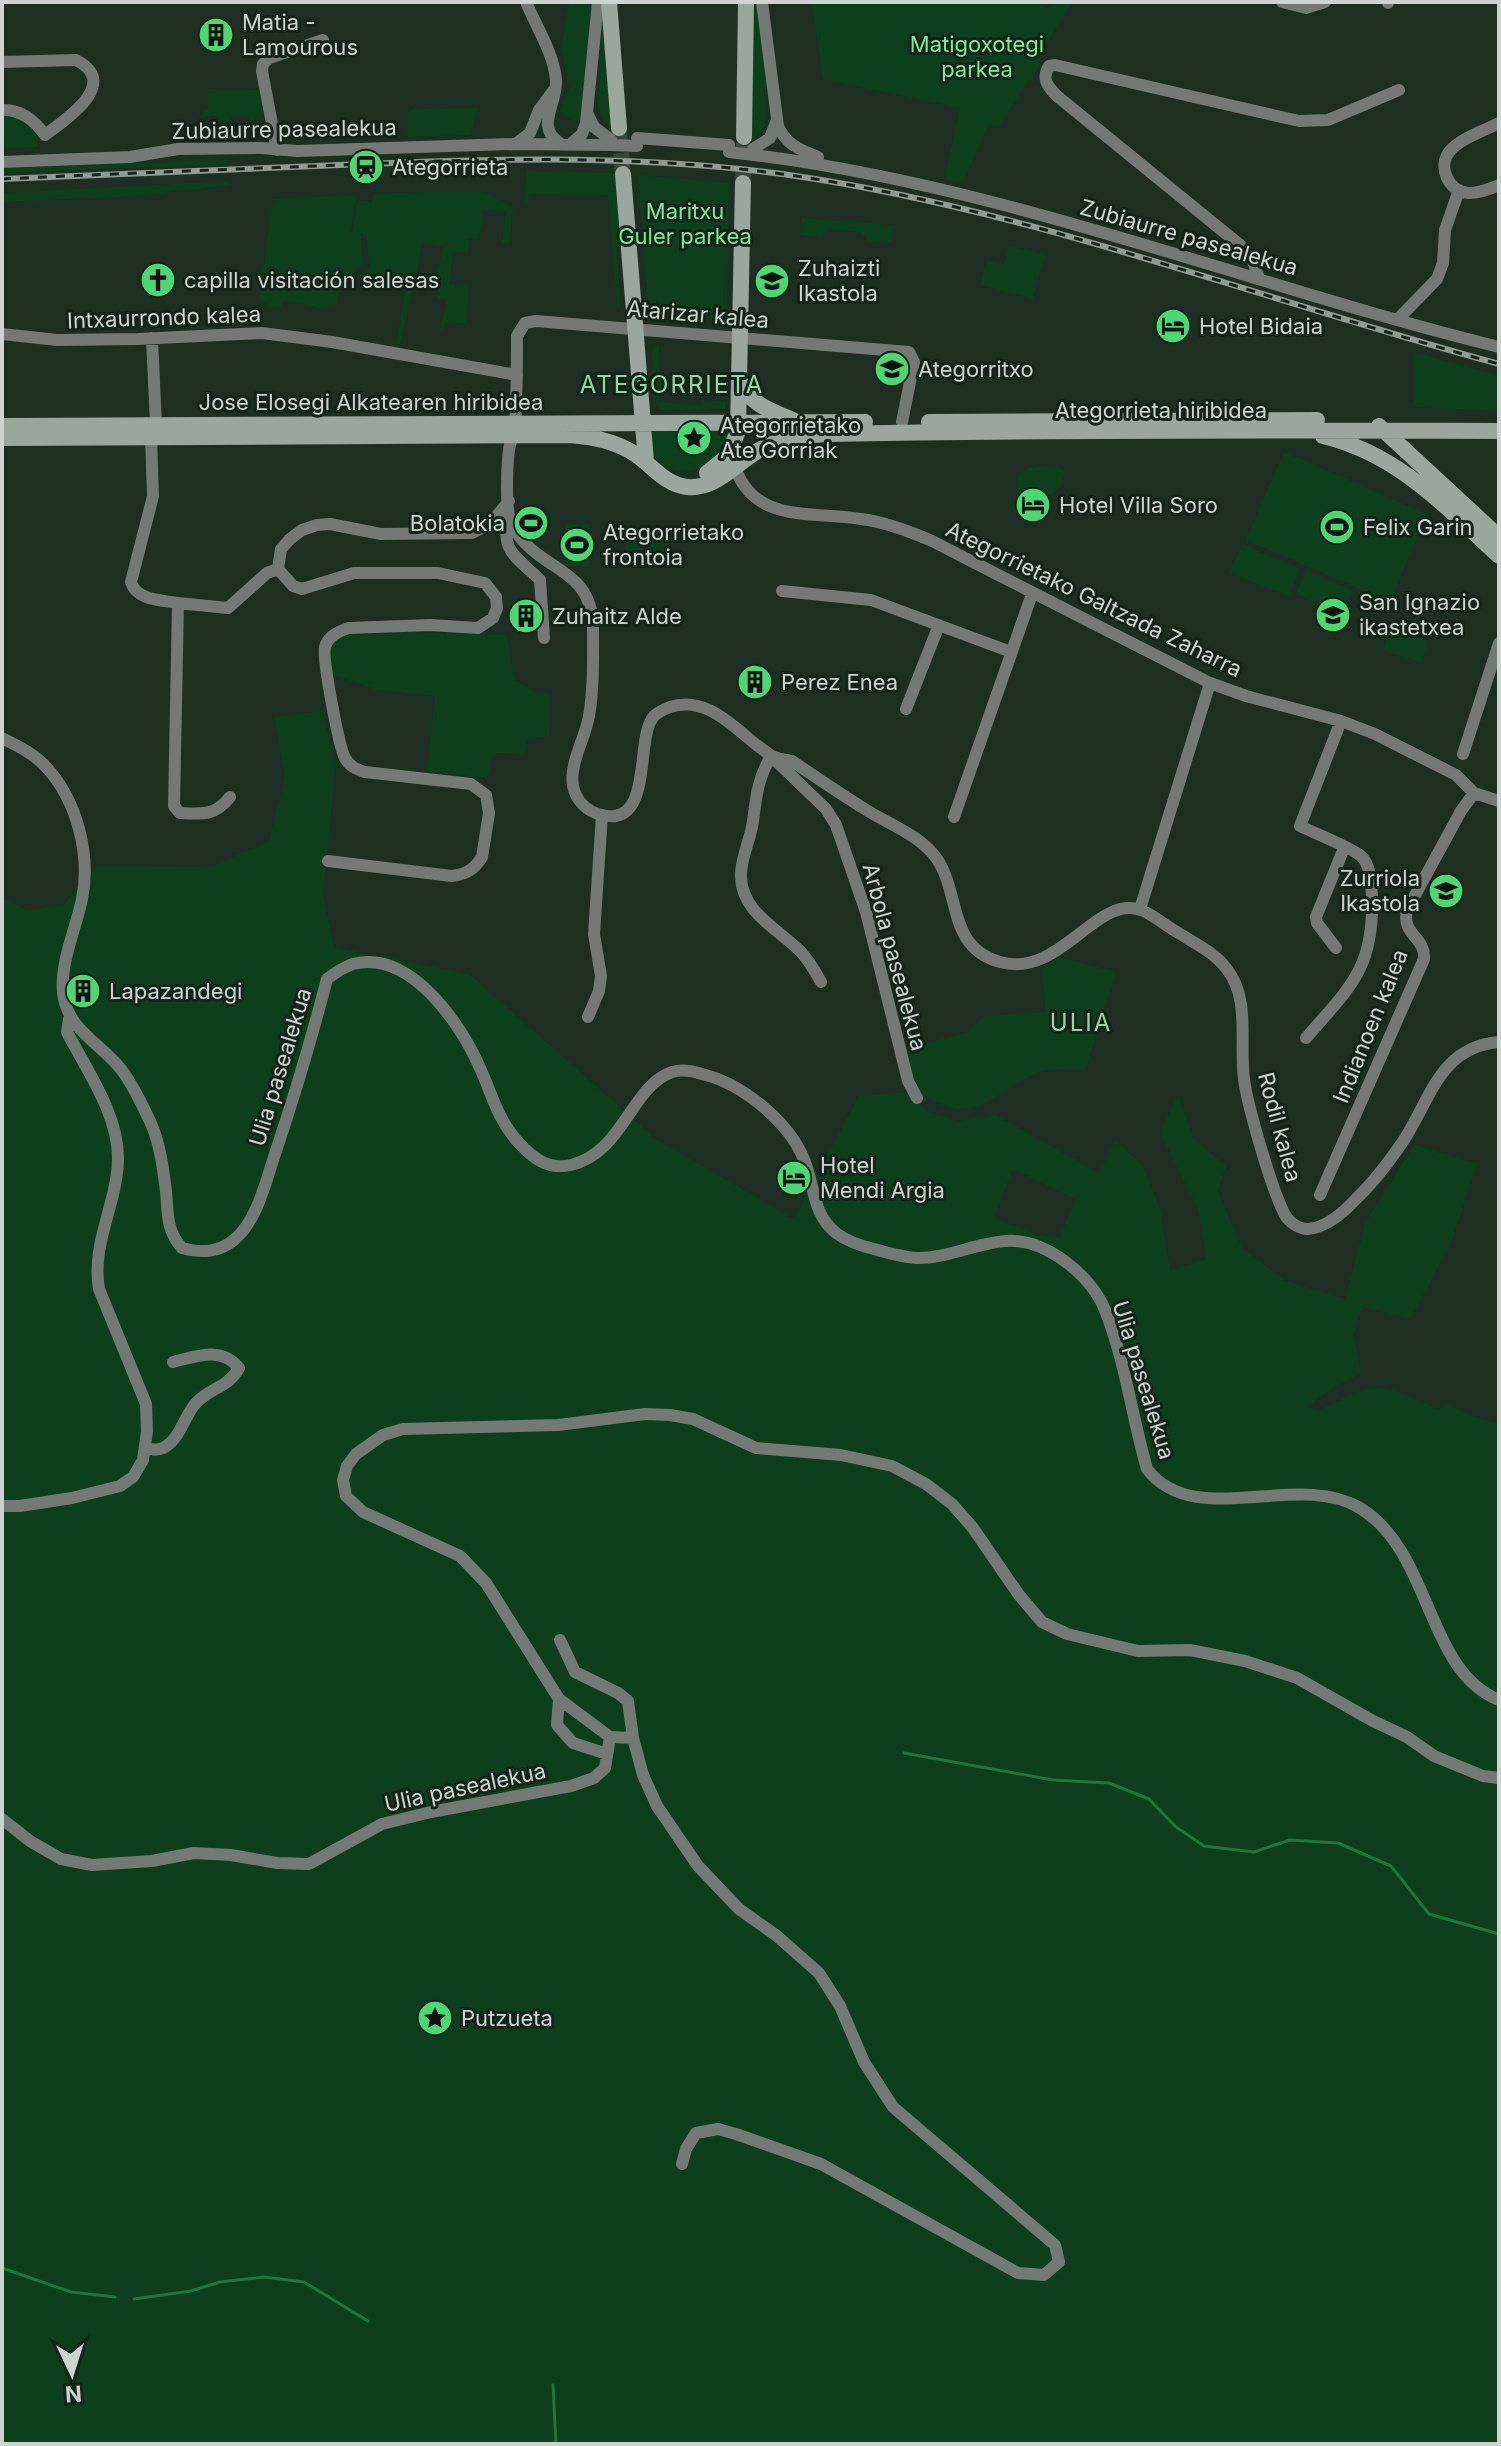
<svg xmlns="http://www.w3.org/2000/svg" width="1501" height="2446" viewBox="0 0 1501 2446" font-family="Inter,sans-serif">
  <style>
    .green { fill: #0d3f1d; fill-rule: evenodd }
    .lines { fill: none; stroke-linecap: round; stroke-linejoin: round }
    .stream { stroke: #21743b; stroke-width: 3 }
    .secondary-tunnel { stroke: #38473b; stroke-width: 16; stroke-dasharray: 16 8; stroke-linecap: butt }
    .street { stroke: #727a73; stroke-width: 12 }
    .secondary { stroke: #9aa79c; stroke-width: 16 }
    .rail-casing { stroke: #909c93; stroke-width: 6 }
    .rail { stroke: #152418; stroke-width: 3; stroke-dasharray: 9; stroke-linecap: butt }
    .street-bridge { stroke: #727a73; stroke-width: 12 }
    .labels { text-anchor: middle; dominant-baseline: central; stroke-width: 6; stroke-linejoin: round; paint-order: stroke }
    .poi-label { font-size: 22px; fill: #cbd5cd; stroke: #152418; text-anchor: start }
    .park-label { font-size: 22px; fill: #80e998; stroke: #152418 }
    .street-label { font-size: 22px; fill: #cbd5cd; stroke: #152418 }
    .neighbourhood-label { font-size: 24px; letter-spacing: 2px; fill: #95d7a1; stroke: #152418 }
  </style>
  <rect width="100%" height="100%" fill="#1e2e21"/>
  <!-- green -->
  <path class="green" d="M569,2H592L581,120L574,121L560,111L569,89L562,45Z
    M753,2H757L769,88L764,89C766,108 771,129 752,139Z
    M812,2H1037L1048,9L1053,2H1072L1045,46L1033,81L1027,82L1001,126L989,125L962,183L944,179L960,108L823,79Z
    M603,15L613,127L605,124L597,106Z
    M208,89L260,90L264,120H249L248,116H231V122H218V116H203V111L208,110Z
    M477,108L471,135L407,137L408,113L414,109Z
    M2,116C19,117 29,123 38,137L37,147L5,148Z
    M227,160V164L2,173V168Z
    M527,171L615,173L621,244L617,246L620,306H617L608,195L529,194L528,201H525Z
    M638,175L729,183L727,320L654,313L648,304Z
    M228,181V185L137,196L2,202V193Z
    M423,192H485L513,208L510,244L502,242L506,211L484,209L479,240L469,239L468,253L453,252L449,284L469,287L465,324L446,322L444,330H440L447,300L437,299L440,275L437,274L443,247L423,242L400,345L396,344L407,285L376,275L354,279L369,267L366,235L361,233L363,267L341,277L336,305L329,304L327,310L282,300L281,308L268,306V303L259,301L273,199L357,195L350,231L352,232L358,200L372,202L374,194Z
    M801,218L893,225L892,243L868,241L861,232L829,229L821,237L800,235Z
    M1009,245L1045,255L1033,299L980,285L987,260L1004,264Z
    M659,344L660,402L701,405L702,400L725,401V409L660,410L655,400L652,349Z
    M1414,352L1499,376V411L1414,407Z
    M729,429L733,432C729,439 726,449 721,455C696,481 642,476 652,430Z
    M1284,452L1427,514L1390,602L1246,540Z
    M1047,466L1061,468L1065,472C1062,493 1044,502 1024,499L1018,493V476L1028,468Z
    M565,523L589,524V567L564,566Z
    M627,533L665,537L662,562L624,558Z
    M1242,544L1300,569L1289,597L1230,572Z
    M1306,570L1353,590L1343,614L1296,594Z
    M1389,630L1428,641L1422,662L1383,651Z
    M410,632L507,635L514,679L536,693L550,694L549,736L528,739L525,754L493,753L487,778L427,771L435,696L377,690L331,674L330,643L341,636Z
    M322,711L336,763L323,894L334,947L469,974L657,1140L794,1219L859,1096L907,1092L928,1112L958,1121L996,1115L1099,1173L1115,1140L1143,1166L1160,1209L1170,1270L1207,1259L1198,1210L1160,1132L1178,1096L1194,1139L1226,1166L1218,1192L1242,1248L1286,1281L1345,1299L1366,1221L1414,1145L1477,1164L1450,1246L1410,1319L1362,1306L1354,1335L1361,1373L1332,1388L1307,1407L1319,1411C1376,1381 1379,1381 1437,1409L1448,1406L1496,1424L1499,1417V2444H2V898L27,910L64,905L96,866L211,867L269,841L285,776L274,717ZM1013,1169L1076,1199L1059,1238L1035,1234L994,1217Z
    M1059,957L1116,972L1085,1072C1066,1068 1048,1068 1030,1076C1003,1090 979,1118 945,1106C937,1103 925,1097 918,1090C911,1081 908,1060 905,1049L968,1032L985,1016L1046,1012L1041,969Z"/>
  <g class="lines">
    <!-- stream -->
    <path class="stream" d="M904,1753L1053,1780L1109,1783L1149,1799L1176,1827L1204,1846L1254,1852L1290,1840L1338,1843L1391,1866L1429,1914L1499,1934
      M2,2268L71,2292L115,2297
      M134,2299L191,2291L220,2282L264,2277L304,2282L368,2321
      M553,2385L556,2444"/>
    <!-- secondary-tunnel -->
    <path class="secondary-tunnel" d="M619,129L623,174
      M743,183L744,137"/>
    <!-- street -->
    <path class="street" d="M526,2C536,26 554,54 556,80C558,103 534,127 560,143
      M762,2L778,126C786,145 801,150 818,157
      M1282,2L1306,8L1325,2
      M1388,2V3
      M2,62L76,60C121,83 67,119 45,135
      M2,110C21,109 35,121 45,135
      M587,113L594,127L611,140
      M1499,123C1484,131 1461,138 1450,151C1437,166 1448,192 1469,193C1479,193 1490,189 1499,185
      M637,138L729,145
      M517,143L530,133L539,110L553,91
      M572,143L582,134L586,123L598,2
      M753,149L770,138L777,120
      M277,150L262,71L263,64L269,58L323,40
      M754,155C1010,187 1250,286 1499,347
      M2,162L130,157L178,149L262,148L297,151L513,144L611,145
      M1259,278L1251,256L1240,245L1057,96C1048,87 1041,79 1049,66L1055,65L1299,121L1328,120L1399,90
      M1398,319L1437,279L1443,263L1445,230L1459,190
      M2,334L57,340L138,339L262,333L332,342L517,375
      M152,338L156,425
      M902,422L914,362L909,352L536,321L525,323L517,336C517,366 517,396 515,426C515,435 510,441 509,450C507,466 505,508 511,522C534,573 591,563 593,626C593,655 594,687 589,716C585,739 569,764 573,786C576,801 587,811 601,815C655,828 634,738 654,716C658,712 665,709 670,707C711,694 739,735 769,754C775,759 784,759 792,761C817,778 842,795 868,811C891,825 921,836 937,859C961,895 947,947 1000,962C1060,979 1096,894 1141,910C1154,915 1166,926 1177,932C1194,943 1214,952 1226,968C1251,998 1239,1043 1244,1079C1247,1104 1274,1199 1287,1218C1292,1224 1300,1229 1308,1229C1325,1228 1343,1213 1354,1201C1373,1183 1389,1162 1404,1140C1431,1098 1440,1047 1499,1042
      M151,437L153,496L131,582C137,601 161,600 178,603
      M733,461C750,524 809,511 861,519C886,522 909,531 932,541L1210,683L1246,696L1341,721L1375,734L1456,775L1474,793L1499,801
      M509,518C499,551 518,558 540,580L544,638
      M782,591L871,600L1011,652
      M906,709L939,625
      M2,738C18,746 35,754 47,768C77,801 91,855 82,899C76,929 60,962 63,993C67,1029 99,1042 120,1068C133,1084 141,1103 150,1121C160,1143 163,1168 166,1191C168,1213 166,1230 182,1248C201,1253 218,1253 234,1240C258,1220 266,1180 276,1151C295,1094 312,1037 327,979C335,973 343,967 353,964C410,949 461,1024 480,1068C492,1094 498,1121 519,1143C534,1159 548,1170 571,1165C623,1153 631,1086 672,1072C681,1069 693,1071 702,1074C744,1084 795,1126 807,1168C815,1192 814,1215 836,1233C847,1241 861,1246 874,1249C888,1253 902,1257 916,1258C947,1259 975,1243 1006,1241C1045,1238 1091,1275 1105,1310C1125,1360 1132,1417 1147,1469C1194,1531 1297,1470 1360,1508C1433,1553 1425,1670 1499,1700
      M1463,754L1499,643
      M771,756L826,809L836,825L866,912L908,1081L917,1098
      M771,756C758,778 756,797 753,821C751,839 741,856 741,875C740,911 778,929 800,951C809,960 815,971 821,982
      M230,797C215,816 203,814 180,813L174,806L178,603L228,608L267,573L278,569
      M954,817L1032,594
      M328,861L452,876C466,874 474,870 482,857L489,813L486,795L471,784L365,772C356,769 350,767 345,758C339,747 322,658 325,647C328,636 339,631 349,628L430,625L478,628L493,618L497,608L496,597L485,583L438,573H354L302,589L293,586L278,569L281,549L290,539L302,530L317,525L330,524L381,534L472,533L490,524L509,501
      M1140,909L1210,683
      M1336,948L1317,923L1316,917L1344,848
      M588,1017L599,991L601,976L594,934L602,815
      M1306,1038C1350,987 1374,969 1372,897C1371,884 1371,865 1361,856C1353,848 1312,832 1300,826L1341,721
      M1320,1195L1424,959C1426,937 1401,935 1407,910L1461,811L1474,793
      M145,1447C151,1450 156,1451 163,1448C180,1440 184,1416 196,1403C210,1388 229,1387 239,1368C221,1346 197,1356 173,1362
      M2,1506H20L72,1498L120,1486L133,1477L143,1460L147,1431L146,1404L99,1289C91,1244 117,1204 118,1160C119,1115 87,1071 67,1032L69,1019
      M560,1640L575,1672L618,1693L628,1701L633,1738L643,1775L657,1806L698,1866L739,1909L777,1936L819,1973L840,2006L864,2062L893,2107L1055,2245L1059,2262L1044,2275L1018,2273L821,2164L736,2134L718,2129L696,2133L686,2149L682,2164
      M559,1699L557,1725L573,1743L607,1754
      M633,1738L610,1737L559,1699L486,1583L460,1556L363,1512L346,1496L343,1480L347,1466L356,1454L383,1435L403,1429L558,1425L645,1414L670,1415L693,1419L756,1448L841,1455L892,1466L926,1484L952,1504L973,1528L1019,1595L1042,1622L1067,1634L1138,1651L1190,1650L1245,1661L1297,1678L1373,1721L1407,1737L1434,1756L1483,1776L1499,1778
      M2,1819L30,1841L61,1859L92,1865L152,1861L194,1853L231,1855L277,1863L309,1864L382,1824L431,1812L571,1786L594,1778L605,1768L610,1737"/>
    <!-- secondary -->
    <path class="secondary" d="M609,2L619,128
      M744,137L746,2
      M623,174L646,462
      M740,381C750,405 772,411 793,420
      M929,422L1317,420
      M2,426L865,422
      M1379,426L1499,537
      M1323,436C1398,454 1444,505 1499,556
      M2,438L570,435C593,437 615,441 635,454C652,465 665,485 687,487C718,490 738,460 763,448C782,438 803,436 824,434C1049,430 1274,430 1499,431
      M707,473L728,456L738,431L743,183"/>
    <defs>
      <path id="rail" d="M2,179C106,174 211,170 316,166C472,159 627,153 782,174C1027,208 1261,300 1499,364"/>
    </defs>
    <!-- rail casing -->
    <use href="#rail" class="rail-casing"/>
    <!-- rail -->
    <use href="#rail" class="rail"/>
    <!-- street-bridge -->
    <path class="street-bridge" d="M611,145L637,146
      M729,152L754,155"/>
  </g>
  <!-- icons -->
  <defs>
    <symbol id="building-disc" viewBox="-11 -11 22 22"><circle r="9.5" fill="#4ed675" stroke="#152418"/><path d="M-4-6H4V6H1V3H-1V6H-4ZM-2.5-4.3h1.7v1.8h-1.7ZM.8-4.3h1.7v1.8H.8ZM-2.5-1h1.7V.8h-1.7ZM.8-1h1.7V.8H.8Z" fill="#111"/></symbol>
    <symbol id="station-disc" viewBox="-11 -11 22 22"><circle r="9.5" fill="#4ed675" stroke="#152418"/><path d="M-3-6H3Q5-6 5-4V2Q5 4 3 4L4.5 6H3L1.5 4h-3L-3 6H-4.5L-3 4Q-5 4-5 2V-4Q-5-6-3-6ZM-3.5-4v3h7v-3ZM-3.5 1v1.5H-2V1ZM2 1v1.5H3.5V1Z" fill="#111"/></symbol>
    <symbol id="church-disc" viewBox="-11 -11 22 22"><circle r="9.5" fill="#4ed675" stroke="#152418"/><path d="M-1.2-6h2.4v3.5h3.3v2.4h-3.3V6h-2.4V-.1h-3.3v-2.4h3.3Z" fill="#111"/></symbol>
    <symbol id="school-disc" viewBox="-11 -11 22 22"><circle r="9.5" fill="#4ed675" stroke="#152418"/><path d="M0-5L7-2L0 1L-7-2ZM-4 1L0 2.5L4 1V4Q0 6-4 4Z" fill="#111"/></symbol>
    <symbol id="hotel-disc" viewBox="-11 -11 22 22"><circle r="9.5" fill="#4ed675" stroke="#152418"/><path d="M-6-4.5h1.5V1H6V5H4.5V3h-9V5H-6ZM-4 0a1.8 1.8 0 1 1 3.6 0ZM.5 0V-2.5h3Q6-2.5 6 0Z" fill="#111"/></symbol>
    <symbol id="sight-disc" viewBox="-11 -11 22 22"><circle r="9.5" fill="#4ed675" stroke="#152418"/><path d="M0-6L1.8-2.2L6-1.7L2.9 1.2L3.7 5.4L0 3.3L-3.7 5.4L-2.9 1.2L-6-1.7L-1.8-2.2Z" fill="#111"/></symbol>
    <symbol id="stadium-disc" viewBox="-11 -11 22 22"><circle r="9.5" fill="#4ed675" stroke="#152418"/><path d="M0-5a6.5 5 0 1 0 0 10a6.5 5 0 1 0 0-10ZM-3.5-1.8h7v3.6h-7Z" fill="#111"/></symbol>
  </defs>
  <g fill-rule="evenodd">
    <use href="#building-disc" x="196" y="15" width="40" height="40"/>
    <use href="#station-disc" x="346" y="147" width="40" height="40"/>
    <use href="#church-disc" x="138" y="260" width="40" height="40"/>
    <use href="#school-disc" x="752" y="261" width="40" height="40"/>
    <use href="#hotel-disc" x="1153" y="306" width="40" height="40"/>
    <use href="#school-disc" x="872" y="349" width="40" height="40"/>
    <use href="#sight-disc" x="674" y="418" width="40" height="40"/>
    <use href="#hotel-disc" x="1013" y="485" width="40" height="40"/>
    <use href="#stadium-disc" x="511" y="503" width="40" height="40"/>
    <use href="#stadium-disc" x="1317" y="507" width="40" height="40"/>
    <use href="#stadium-disc" x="557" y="525" width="40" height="40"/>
    <use href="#school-disc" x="1313" y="595" width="40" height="40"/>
    <use href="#building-disc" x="506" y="596" width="40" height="40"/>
    <use href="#building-disc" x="735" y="662" width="40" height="40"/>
    <use href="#school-disc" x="1426" y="871" width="40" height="40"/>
    <use href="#building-disc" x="63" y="971" width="40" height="40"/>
    <use href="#hotel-disc" x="774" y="1158" width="40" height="40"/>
    <use href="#sight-disc" x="415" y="1998" width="40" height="40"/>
  </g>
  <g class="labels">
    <!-- poi labels -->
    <g class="poi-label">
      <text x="242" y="22">Matia -<tspan x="242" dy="25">Lamourous</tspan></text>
      <text x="392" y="167">Ategorrieta</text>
      <text x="798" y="268">Zuhaizti<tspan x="798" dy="25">Ikastola</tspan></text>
      <text x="184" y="280">capilla visitación salesas</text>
      <text x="1199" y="326">Hotel Bidaia</text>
      <text x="918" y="369">Ategorritxo</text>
      <text x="720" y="425">Ategorrietako<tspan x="720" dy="25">Ate Gorriak</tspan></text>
      <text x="1059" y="505">Hotel Villa Soro</text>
      <text x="505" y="523" text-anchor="end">Bolatokia</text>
      <text x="1363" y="527">Felix Garin</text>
      <text x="603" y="532">Ategorrietako<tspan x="603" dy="25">frontoia</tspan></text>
      <text x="1359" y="602">San Ignazio<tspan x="1359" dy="25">ikastetxea</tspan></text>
      <text x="552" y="616">Zuhaitz Alde</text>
      <text x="781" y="682">Perez Enea</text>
      <text x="1420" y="878" text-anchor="end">Zurriola<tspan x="1420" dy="25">Ikastola</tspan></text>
      <text x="109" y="991">Lapazandegi</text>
      <text x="820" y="1165">Hotel<tspan x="820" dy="25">Mendi Argia</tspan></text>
      <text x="461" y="2018">Putzueta</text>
    </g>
    <!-- park labels -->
    <g class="park-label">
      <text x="977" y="44">Matigoxotegi<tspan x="977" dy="25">parkea</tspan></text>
      <text x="685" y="211">Maritxu<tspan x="685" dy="25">Guler parkea</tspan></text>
    </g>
    <!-- street labels -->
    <g class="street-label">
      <text transform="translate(284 129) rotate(-1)">Zubiaurre pasealekua</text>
      <text transform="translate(1189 237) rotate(16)">Zubiaurre pasealekua</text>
      <text transform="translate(698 314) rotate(5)">Atarizar kalea</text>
      <text transform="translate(164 317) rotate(-2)">Intxaurrondo kalea</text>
      <text x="371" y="402">Jose Elosegi Alkatearen hiribidea</text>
      <text x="1161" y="410">Ategorrieta hiribidea</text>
      <text transform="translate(1094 599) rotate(26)">Ategorrietako Galtzada Zaharra</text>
      <text transform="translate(895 957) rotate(75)">Arbola pasealekua</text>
      <text transform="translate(1370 1026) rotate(-68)">Indianoen kalea</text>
      <text transform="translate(280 1067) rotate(-73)">Ulia pasealekua</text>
      <text transform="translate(1280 1127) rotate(75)">Rodil kalea</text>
      <text transform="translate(1144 1380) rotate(73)">Ulia pasealekua</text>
      <text transform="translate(465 1787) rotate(-12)">Ulia pasealekua</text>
    </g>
    <!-- neighbourhood labels -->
    <g class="neighbourhood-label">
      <text x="672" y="384">ATEGORRIETA</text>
      <text x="1081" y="1022">ULIA</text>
    </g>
  </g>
  <!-- border -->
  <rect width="1501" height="2446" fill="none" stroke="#cbd5cd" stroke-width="8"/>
  <!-- north arrow -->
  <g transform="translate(72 2374) rotate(176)" stroke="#152418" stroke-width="6" paint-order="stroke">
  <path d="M0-6L14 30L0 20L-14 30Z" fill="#cbd5cd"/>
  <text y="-12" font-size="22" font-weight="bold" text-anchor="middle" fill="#cbd5cd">N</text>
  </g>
</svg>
